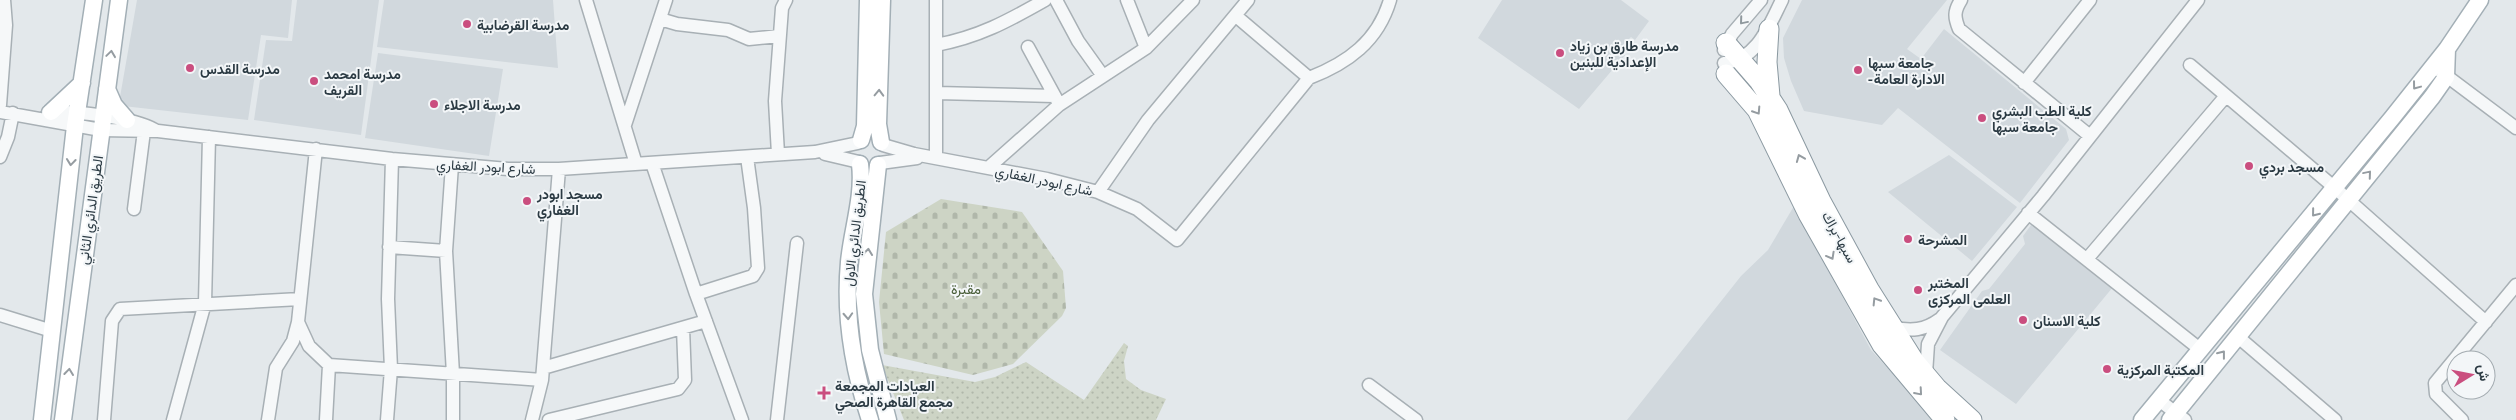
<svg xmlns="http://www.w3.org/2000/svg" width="2516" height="420" viewBox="0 0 2516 420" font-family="Barlow,Vazirmatn,sans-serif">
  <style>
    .built { fill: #d1d8dd }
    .cemetery { fill: url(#cemetery-stones) }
    .park { fill: url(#park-dots) }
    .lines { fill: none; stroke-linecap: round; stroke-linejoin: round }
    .minor-casing { stroke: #a8b0b5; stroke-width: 15 }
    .major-casing { stroke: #a3afb6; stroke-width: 19 }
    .highway-casing { stroke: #8b99a1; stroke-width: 21 }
    .minor { stroke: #f6f8f9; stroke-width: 12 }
    .major { stroke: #fff; stroke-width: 16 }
    .highway { stroke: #fff; stroke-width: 19 }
    .oneway { stroke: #90999e }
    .oneway2 { stroke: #959ca1 }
    .poi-dot { fill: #ca4e7f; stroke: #f3f6f8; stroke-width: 2 }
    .labels { text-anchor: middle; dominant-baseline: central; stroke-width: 4; stroke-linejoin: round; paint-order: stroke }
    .poi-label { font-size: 14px; font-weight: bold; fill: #2b3a43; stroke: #f3f6f8; text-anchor: start }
    .street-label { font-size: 14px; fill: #2b3a43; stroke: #f3f6f8 }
    .park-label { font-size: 14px; fill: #495e39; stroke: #f3f6f8 }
  </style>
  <defs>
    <pattern id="cemetery-stones" width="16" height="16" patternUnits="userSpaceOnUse" patternTransform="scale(1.25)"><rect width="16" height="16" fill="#cdd4c5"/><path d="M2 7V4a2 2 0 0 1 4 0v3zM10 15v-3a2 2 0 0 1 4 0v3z" fill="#b0b7aa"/></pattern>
    <pattern id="park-dots" width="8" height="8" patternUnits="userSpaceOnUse" patternTransform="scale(1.25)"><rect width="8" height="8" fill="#cdd4c5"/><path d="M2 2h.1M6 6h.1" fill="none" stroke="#b0b7aa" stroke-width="1.8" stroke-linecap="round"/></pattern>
  </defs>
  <rect width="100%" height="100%" fill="#e3e8eb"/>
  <!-- built -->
  <path class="built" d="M137,0H292L288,38L261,35L248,120L123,106L120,97Z
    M297,0H379L361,135L254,120L266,40L292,41Z
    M384,0H553L558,68L377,47Z
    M1502,0H1621L1649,21L1635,40L1631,37L1619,49L1625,55L1579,109L1478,38Z
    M1802,0H1947L1907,49L1921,59L1944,29L2066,129L2069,140L2020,203L1898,108L1882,125L1804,111L1791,81L1784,58L1783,38Z
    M378,53L503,69L489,156L365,138Z
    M1949,155L2017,207L1972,261L1888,192Z
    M1794,206L1871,350L1936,420H1627L1741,276L1768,250Z
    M2034,221L2113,287L2016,404L1940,350L1982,291L1989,289L2025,244L2023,236Z"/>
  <!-- cemetery -->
  <path class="cemetery" d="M941,199L1022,212L1063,271L1066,308L1062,316L1013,364L973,375L884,354L879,302L886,232Z"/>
  <!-- park -->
  <path class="park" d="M1124,343L1128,346L1124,361L1126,379L1141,390L1166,399L1156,420H904L882,365L975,382L995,377L1026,362L1084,400Z"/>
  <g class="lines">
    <defs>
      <path id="minor" d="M586,0L636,164
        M936,0V158
        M1056,0L1078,41L1103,76
        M1127,0L1146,48
        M1961,0C1954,11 1954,17 1959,29L2090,136
        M1236,16L1309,78C1348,63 1378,41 1390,0
        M660,19L677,24L728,30L749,39L779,36
        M936,45C979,37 1008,21 1045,0
        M1028,47L1058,102
        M1724,50L1732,34L1761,0
        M1724,63C1757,60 1769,26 1782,0
        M2190,65L2335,188L2486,322
        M2440,71L2516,128
        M2024,83L2090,0
        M937,93L1054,96
        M0,105L6,25L4,0
        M0,112L101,130L158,131L392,159L508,169H559L815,152L858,143
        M48,112C75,111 132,117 155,130
        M625,125L666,0
        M883,145L914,154L1047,179L1098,192L1137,209L1177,240L1309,78
        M778,154L775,101L782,8L786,0
        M825,154L859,162
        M0,157L8,137L13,113
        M652,163L696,294L742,420
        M880,163L917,158
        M452,165L446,251L453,374V420
        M988,168L1059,105L1146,48L1193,0
        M1098,192L1148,120L1248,0
        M134,209L144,131
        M2028,213L2201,350
        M389,247L446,251
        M2087,259L2225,97
        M696,294L753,276L758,268L754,208L747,157
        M0,315L52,331
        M298,322L309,346L329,365L326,420
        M1893,327C1911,332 1925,330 1940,319
        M2237,336L2335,420
        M329,365L542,380
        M543,368L706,321
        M1926,374L1928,344L1942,317L2043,196L2198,0
        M1369,385L1416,420
        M2159,400L2185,420
        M104,420L112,321L120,309L300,299
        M173,420L205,303L209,137
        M268,420L276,368L293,341L298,322L316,149
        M387,420L391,369L388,299L392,159
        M532,420L542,380L559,169
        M549,420L678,389L685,380L683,328
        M777,420L797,243
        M2462,420L2436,394L2435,383L2516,285"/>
      <path id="major" d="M107,89L114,105L127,120
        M51,112L82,83
        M861,140L865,126L868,0
        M881,142L878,124L882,0
        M860,164C864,196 852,230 849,262C844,316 853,369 870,420
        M878,165L864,294L870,350L888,420
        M42,420L75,126L94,0
        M63,420L119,0
        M2142,420L2392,118L2447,49L2480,0
        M2170,420L2432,97L2446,77L2447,49"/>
      <path id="highway" d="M1769,29L1767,62L1770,96
        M1726,43L1759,81L1778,110L1821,201L1869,289L1915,362L1937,388L1972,420
        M1726,74L1757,110L1808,214L1882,345L1945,420"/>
    </defs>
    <!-- minor casing -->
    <use href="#minor" class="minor-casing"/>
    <!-- major casing -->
    <use href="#major" class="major-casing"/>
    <!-- highway casing -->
    <use href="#highway" class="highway-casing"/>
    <!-- minor -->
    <use href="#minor" class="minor"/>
    <!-- major -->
    <use href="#major" class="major"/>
    <!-- highway -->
    <use href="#highway" class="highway"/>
  </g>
  <!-- one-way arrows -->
  <defs><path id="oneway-chevron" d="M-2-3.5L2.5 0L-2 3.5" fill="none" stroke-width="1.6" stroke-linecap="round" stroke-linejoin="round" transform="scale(1.25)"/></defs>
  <use class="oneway" href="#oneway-chevron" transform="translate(1743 21) rotate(130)"/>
  <g class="oneway2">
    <use href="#oneway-chevron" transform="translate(111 54) rotate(-82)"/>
    <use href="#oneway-chevron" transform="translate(2416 86) rotate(127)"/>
    <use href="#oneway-chevron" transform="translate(879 93) rotate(-88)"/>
    <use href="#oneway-chevron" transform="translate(1757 111) rotate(57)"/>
    <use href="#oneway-chevron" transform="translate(1800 158) rotate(-112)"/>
    <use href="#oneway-chevron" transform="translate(71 162) rotate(96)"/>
    <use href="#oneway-chevron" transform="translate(2368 174) rotate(-50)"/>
    <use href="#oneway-chevron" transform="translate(2315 213) rotate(129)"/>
    <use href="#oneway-chevron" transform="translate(868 252) rotate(-84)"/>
    <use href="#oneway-chevron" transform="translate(1831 256) rotate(61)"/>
    <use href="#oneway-chevron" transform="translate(1876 301) rotate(-122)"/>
    <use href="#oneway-chevron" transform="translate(848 316) rotate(87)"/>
    <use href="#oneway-chevron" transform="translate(2222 354) rotate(-52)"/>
    <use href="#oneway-chevron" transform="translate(69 372) rotate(-83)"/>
    <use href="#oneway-chevron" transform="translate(1919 392) rotate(49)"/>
  </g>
  <!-- markers -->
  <g class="poi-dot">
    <circle cx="467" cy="24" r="5"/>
    <circle cx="1560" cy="53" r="5"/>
    <circle cx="190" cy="68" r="5"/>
    <circle cx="1858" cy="70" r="5"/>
    <circle cx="314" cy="81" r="5"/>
    <circle cx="434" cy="104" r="5"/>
    <circle cx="1982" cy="118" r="5"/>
    <circle cx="2249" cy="166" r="5"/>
    <circle cx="527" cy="201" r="5"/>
    <circle cx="1908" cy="239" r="5"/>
    <circle cx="1918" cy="290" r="5"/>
    <circle cx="2023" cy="320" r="5"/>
    <circle cx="2107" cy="369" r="5"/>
    <path d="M821.5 385.5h5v5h5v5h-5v5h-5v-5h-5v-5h5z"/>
  </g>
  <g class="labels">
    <!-- poi labels -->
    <g class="poi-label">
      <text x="477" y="24">مدرسة القرضابية</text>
      <text x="1570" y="45">مدرسة طارق بن زياد<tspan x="1570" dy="16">الإعدادية للبنين</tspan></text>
      <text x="1868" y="62">جامعة سبها<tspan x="1868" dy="16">-الادارة العامة</tspan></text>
      <text x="200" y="68">مدرسة القدس</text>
      <text x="324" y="73">مدرسة امحمد<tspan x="324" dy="16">القريف</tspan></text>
      <text x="444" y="104">مدرسة الاجلاء</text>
      <text x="1992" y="110">كلية الطب البشري<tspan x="1992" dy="16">جامعة سبها</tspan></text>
      <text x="2259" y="166">مسجد بردي</text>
      <text x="537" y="193">مسجد ابودر<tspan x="537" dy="16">الغفاري</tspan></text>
      <text x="1918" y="239">المشرحة</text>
      <text x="1928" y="282">المختبر<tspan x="1928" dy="16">العلمى المركزى</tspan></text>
      <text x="2033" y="320">كلية الاسنان</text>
      <text x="2117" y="369">المكتبة المركزية</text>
      <text x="835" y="385">العيادات المجمعة<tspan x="835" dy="16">مجمع القاهرة الصحي</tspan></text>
    </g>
    <!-- street labels -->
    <g class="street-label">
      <text transform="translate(486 166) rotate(3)">شارع ابودر الغفاري</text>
      <text transform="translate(1044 180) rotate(12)">شارع ابودر الغفاري</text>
      <text transform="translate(90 210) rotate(-82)">الطريق الدائري الثاني</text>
      <text transform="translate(854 233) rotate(-83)">الطريق الدائري الاول</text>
      <text transform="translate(1840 237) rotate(61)">سبها-براك</text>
    </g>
    <!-- park labels -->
    <g class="park-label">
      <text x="966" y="288">مقبرة</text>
    </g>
  </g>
  <!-- north arrow -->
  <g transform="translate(2471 375) rotate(80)"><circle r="24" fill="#f3f6f8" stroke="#a3abb0"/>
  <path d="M0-4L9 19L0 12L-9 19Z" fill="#ca4e7f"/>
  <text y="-8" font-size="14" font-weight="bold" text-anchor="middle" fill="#2b3a43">ش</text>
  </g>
</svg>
